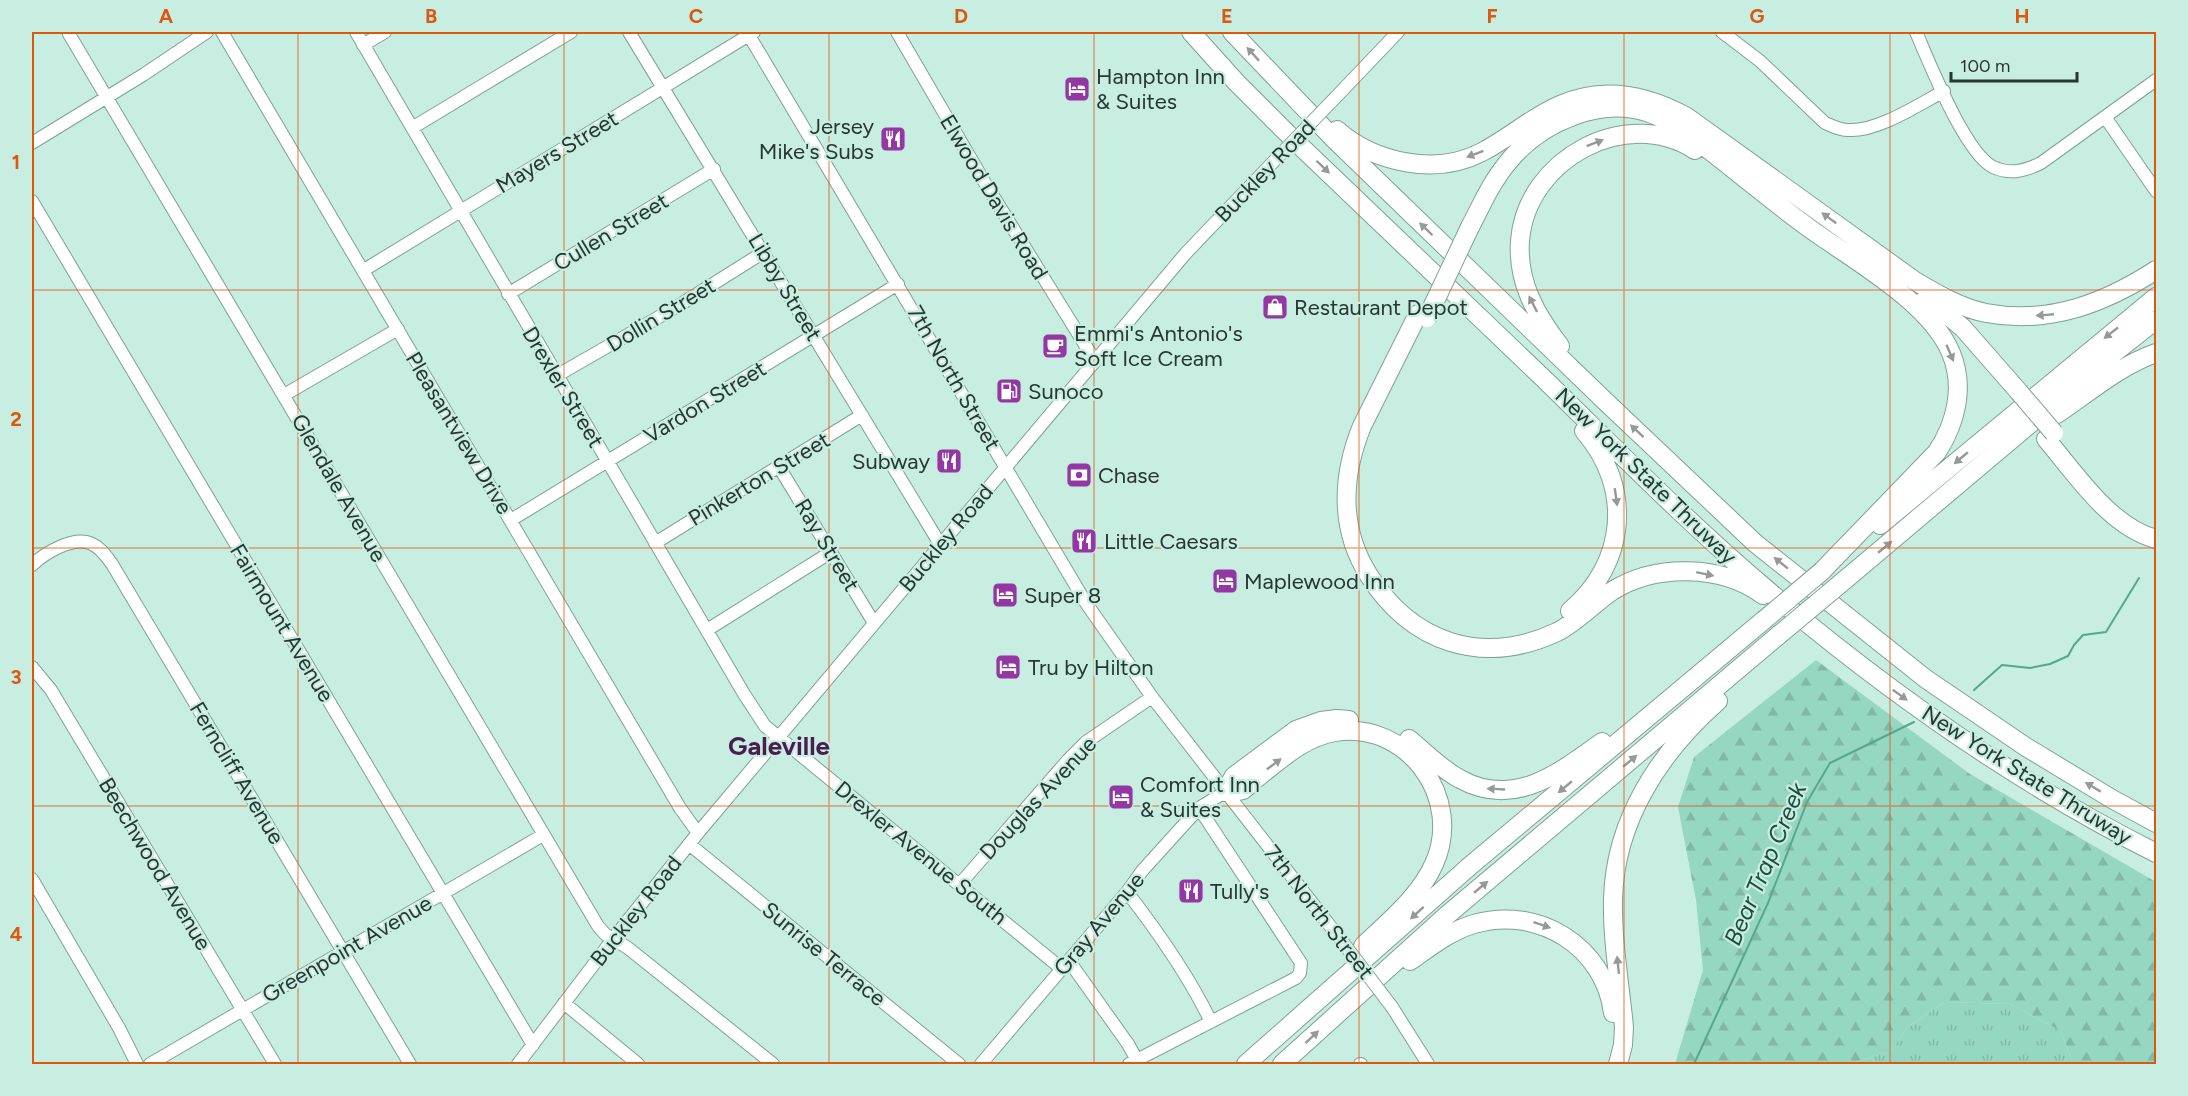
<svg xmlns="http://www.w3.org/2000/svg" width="2188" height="1096" viewBox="0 0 2188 1096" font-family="Figtree,sans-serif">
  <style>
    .grass { fill: url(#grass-tufts) }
    .forest { fill: url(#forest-firs) }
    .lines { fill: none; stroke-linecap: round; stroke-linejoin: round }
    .stream { stroke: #56a78e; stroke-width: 2 }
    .minor-casing { stroke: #7ea295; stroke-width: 14 }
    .highway-casing { stroke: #7ea295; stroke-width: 20 }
    .minor { stroke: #fff; stroke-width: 12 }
    .highway { stroke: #fff; stroke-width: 18 }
    .minor-bridge-casing { stroke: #7ea295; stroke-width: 14; stroke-linecap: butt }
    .highway-bridge-casing { stroke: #7ea295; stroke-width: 20; stroke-linecap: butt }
    .minor-bridge { stroke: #fff; stroke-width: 12 }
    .highway-bridge { stroke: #fff; stroke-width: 18 }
    .oneway { fill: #939a98 }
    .grid { fill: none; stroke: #de570e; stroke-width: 1.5; stroke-opacity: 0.55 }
    .labels { text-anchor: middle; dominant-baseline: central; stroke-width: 4.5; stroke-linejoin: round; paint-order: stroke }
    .poi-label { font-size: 22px; fill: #273630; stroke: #c7eee0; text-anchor: start }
    .street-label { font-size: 22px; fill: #273630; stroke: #c7eee0 }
    .water-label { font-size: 24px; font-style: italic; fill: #1d4c3f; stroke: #c7eee0 }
    .quarter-label { font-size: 26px; font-weight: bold; fill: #491d50; stroke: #c7eee0 }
    .neatline { fill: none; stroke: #de570e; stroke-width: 2 }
    .grid-label { font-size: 20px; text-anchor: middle; font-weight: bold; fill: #de570e }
  </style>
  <defs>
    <pattern id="grass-tufts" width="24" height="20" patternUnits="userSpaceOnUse" patternTransform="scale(1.5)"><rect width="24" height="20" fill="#96d7c1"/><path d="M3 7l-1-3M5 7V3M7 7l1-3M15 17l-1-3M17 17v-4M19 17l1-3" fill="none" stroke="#81b9a6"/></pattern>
    <pattern id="forest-firs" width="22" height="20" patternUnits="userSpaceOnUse" patternTransform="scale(1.5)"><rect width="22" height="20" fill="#96d7c1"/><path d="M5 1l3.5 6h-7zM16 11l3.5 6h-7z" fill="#81b9a6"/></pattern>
  </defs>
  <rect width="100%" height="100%" fill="#c7eee0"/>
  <!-- grass -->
  <path class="grass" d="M1944,1002L2010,1004L2061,1031L2073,1064H1848L1890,1052L1907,1028Z"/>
  <!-- forest -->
  <path class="forest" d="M1816,660L1970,774L2156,882V1064H2073L2061,1031L2010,1004L1944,1002L1907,1028L1890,1052L1848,1064H1675L1703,970L1696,900L1678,807L1694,757Z"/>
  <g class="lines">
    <!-- stream -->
    <path class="stream" d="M1974,690L2002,665L2030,668L2050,664L2068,656L2074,645L2083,635L2106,632L2139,578
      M1694,1064L1768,903L1807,802L1830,763L1914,722"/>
    <defs>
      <path id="minor" d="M222,32L680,808L698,833
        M356,32L744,694L765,726L1062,969
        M629,32L940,544
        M747,32L1086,603L1152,697L1341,940
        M897,32L985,183L1095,361
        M1722,32L1760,61L1825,123C1833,126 1839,130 1848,130C1877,132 1918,105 1944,91
        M1916,32C1929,62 1965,153 1993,167C2010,175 2025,171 2041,163L2156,80
        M69,34L598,926L605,934L628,948L773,1064
        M363,45L385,32
        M1335,98L1398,32
        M2105,117L2156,191
        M412,128L571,32
        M32,143L143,75L207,32
        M32,201L533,1045
        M364,270L754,32
        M508,294L714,169
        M556,376L678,306L764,252
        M284,395L398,329
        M779,467L874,623
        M511,520L898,284
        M655,543L862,415
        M32,565C45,553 74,535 92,544C101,548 106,556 112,564L410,1064
        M707,630L831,552
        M32,667L51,690L275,1064
        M689,844L959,1064
        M32,879L119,1028L137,1064
        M959,885L1068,760L1086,742L1152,697
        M1127,892C1158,932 1189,976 1211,1022
        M1069,961L1128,1044L1137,1060
        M564,1003L638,1064
        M1392,1007L1428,1064
        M150,1064L543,835
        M518,1064L613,939L698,833L1186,253L1277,158
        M981,1064L1127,892L1142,871L1199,808L1225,792
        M1129,1064L1296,978L1300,973L1301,963L1199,808
        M1360,1064H1361"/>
      <path id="highway" d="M1191,32L1236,82L1294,140C1377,219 1460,299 1543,378C1616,449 1687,522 1765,588C1885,690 2015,782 2156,853
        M1232,32L1334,139L1605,401L1755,543L1926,679L2026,747L2112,799L2156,823
        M1337,130C1375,163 1436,176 1482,152C1509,138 1532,117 1560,105C1603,86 1647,95 1687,117L1915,281C1937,294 1961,308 1986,313C2049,325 2105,303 2156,270
        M1470,227C1482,204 1492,181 1509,161C1541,122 1602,95 1652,114C1674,122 1693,138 1713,153C1745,178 1776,204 1809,228C1853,260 1930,302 1951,353C1965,387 1956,423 1937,452L1822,571
        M1926,297L1963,328L2019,392
        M1418,314L1362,426C1342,475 1339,527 1368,574C1411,643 1482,667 1557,632C1577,622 1593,604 1612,591C1655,564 1721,564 1763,595
        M1560,346C1536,315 1517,282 1520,241C1526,160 1625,105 1695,150
        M2057,414C2090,392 2119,366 2156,353
        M2046,439C2076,474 2110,527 2156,539
        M1880,525L2156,297
        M1840,584L2114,353L2156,320
        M1570,611C1627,563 1633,487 1584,431
        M1409,739C1426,753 1441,769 1460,779C1514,809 1559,773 1602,742
        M1225,792C1230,791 1238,792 1243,790C1248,787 1252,781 1257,778C1280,760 1304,737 1335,732C1407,720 1464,798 1434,864C1420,896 1388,922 1363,946
        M1225,792L1234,776L1296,730L1321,721L1337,719L1349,720
        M1410,961C1430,947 1450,931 1474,924C1538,905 1605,947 1613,1013
        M1246,1064L1471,865L1764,620
        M1282,1064L1446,916L1780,634
        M1618,1064L1623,1045L1624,1027C1620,985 1612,941 1613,899C1615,820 1660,752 1718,701"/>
    </defs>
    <!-- minor casing -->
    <use href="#minor" class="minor-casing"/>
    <!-- highway casing -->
    <use href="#highway" class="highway-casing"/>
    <!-- minor -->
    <use href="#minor" class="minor"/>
    <!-- highway -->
    <use href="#highway" class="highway"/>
    <defs>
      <path id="minor-bridge" d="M1277,158L1335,98
        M1341,940L1392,1007"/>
      <path id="highway-bridge" d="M1427,318L1470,227
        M2019,392L2054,433
        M1764,620L1822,571
        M1780,634L1840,584"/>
    </defs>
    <!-- minor-bridge casing -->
    <use href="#minor-bridge" class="minor-bridge-casing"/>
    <!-- highway-bridge casing -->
    <use href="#highway-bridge" class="highway-bridge-casing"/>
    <!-- minor-bridge -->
    <use href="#minor-bridge" class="minor-bridge"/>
    <!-- highway-bridge -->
    <use href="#highway-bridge" class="highway-bridge"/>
  </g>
  <!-- one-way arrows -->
  <defs><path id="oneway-solid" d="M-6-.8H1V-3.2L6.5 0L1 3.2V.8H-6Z" transform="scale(1.5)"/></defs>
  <g class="oneway">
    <use href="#oneway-solid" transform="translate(1253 54) rotate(-132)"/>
    <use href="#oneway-solid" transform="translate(1595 143) rotate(-21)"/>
    <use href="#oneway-solid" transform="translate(1475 154) rotate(159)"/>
    <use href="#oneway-solid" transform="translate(1323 167) rotate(44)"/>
    <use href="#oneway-solid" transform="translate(1829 218) rotate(-144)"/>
    <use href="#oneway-solid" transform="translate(1426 229) rotate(-136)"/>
    <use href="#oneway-solid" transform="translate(1533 304) rotate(-117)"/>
    <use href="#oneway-solid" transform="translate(2045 315) rotate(175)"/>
    <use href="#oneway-solid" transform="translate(2111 333) rotate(142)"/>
    <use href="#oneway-solid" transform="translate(1950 353) rotate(67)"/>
    <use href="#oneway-solid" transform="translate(1637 431) rotate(-137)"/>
    <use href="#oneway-solid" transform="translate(1961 458) rotate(140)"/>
    <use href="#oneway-solid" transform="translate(1616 497) rotate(82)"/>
    <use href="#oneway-solid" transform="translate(1885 547) rotate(-40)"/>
    <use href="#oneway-solid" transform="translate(1781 563) rotate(-141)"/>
    <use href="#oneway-solid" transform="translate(1705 574) rotate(12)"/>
    <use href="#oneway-solid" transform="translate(1900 695) rotate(36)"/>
    <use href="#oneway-solid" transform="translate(1630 761) rotate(-40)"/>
    <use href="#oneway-solid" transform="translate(1274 764) rotate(-37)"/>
    <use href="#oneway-solid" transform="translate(1565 787) rotate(140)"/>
    <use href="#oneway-solid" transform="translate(2093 787) rotate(-149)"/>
    <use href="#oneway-solid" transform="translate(1496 789) rotate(-177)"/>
    <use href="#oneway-solid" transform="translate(1481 887) rotate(-40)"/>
    <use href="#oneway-solid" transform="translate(1417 913) rotate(138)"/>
    <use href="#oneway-solid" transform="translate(1542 925) rotate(19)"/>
    <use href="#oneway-solid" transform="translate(1618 965) rotate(-96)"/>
    <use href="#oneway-solid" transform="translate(1312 1037) rotate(-43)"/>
  </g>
  <!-- grid -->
  <path class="grid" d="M298,32V1064M564,32V1064M829,32V1064M1094,32V1064M1359,32V1064M1624,32V1064M1890,32V1064M32,290H2156M32,548H2156M32,806H2156"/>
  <!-- icons -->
  <defs>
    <symbol id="hotel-square" viewBox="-11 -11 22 22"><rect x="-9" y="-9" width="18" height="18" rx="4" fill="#9337a2" stroke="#c7eee0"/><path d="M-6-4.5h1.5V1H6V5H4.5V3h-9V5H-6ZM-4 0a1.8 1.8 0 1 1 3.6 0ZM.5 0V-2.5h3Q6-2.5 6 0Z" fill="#fff"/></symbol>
    <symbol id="restaurant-square" viewBox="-11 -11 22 22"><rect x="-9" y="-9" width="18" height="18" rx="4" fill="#9337a2" stroke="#c7eee0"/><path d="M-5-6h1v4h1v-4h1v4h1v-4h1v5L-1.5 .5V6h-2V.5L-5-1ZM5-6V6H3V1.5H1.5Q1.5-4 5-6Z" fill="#fff"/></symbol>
    <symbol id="shop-square" viewBox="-11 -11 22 22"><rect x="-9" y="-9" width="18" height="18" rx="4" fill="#9337a2" stroke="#c7eee0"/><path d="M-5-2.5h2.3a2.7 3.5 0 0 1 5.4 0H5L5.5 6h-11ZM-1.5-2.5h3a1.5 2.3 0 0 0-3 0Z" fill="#fff"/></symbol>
    <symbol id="cafe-square" viewBox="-11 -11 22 22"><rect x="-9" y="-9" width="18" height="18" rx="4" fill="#9337a2" stroke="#c7eee0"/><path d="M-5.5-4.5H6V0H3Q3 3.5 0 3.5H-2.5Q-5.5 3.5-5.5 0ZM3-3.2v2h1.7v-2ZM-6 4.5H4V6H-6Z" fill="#fff"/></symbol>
    <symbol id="fuel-square" viewBox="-11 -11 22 22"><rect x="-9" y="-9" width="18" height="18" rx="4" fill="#9337a2" stroke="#c7eee0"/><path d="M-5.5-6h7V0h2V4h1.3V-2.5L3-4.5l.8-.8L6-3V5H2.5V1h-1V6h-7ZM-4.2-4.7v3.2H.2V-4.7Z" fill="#fff"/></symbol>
    <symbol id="bank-square" viewBox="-11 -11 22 22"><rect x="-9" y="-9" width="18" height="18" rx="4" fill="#9337a2" stroke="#c7eee0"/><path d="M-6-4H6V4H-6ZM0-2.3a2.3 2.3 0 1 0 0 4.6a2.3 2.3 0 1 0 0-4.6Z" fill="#fff"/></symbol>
  </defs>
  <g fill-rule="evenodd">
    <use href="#hotel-square" x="1062" y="74" width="30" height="30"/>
    <use href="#restaurant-square" x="878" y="124" width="30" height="30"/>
    <use href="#shop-square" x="1260" y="292" width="30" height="30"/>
    <use href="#cafe-square" x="1040" y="331" width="30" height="30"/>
    <use href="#fuel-square" x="994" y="376" width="30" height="30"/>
    <use href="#restaurant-square" x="934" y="446" width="30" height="30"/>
    <use href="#bank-square" x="1064" y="460" width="30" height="30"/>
    <use href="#restaurant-square" x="1069" y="526" width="30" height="30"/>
    <use href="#hotel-square" x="1210" y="566" width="30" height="30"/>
    <use href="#hotel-square" x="990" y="580" width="30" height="30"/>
    <use href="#hotel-square" x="993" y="652" width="30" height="30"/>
    <use href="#hotel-square" x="1106" y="782" width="30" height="30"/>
    <use href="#restaurant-square" x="1176" y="876" width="30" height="30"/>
  </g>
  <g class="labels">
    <!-- poi labels -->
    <g class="poi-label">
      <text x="1096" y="76">Hampton Inn<tspan x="1096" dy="25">&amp; Suites</tspan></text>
      <text x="874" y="126" text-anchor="end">Jersey<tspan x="874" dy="25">Mike's Subs</tspan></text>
      <text x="1294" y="307">Restaurant Depot</text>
      <text x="1074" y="333">Emmi's Antonio's<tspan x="1074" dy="25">Soft Ice Cream</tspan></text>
      <text x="1028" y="391">Sunoco</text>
      <text x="930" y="461" text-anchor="end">Subway</text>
      <text x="1098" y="475">Chase</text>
      <text x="1104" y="541">Little Caesars</text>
      <text x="1244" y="581">Maplewood Inn</text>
      <text x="1024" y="595">Super 8</text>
      <text x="1028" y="667">Tru by Hilton</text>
      <text x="1140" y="784">Comfort Inn<tspan x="1140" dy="25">&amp; Suites</tspan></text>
      <text x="1210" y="891">Tully's</text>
    </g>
    <!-- street labels -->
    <g class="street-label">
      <text transform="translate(557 152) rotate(-31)">Mayers Street</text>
      <text transform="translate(1265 171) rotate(-46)">Buckley Road</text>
      <text transform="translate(994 197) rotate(59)">Elwood Davis Road</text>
      <text transform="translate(611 232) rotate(-31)">Cullen Street</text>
      <text transform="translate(785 287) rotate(59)">Libby Street</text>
      <text transform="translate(661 315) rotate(-31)">Dollin Street</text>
      <text transform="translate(954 378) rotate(60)">7th North Street</text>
      <text transform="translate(563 387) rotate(59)">Drexler Street</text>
      <text transform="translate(705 402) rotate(-31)">Vardon Street</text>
      <text transform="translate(459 433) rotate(59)">Pleasantview Drive</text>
      <text transform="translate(1646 476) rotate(44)">New York State Thruway</text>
      <text transform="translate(759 479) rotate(-31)">Pinkerton Street</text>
      <text transform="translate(339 488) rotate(60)">Glendale Avenue</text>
      <text transform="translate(946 538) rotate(-50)">Buckley Road</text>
      <text transform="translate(827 545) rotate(59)">Ray Street</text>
      <text transform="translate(282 623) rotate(59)">Fairmount Avenue</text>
      <text transform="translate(237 773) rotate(59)">Ferncliff Avenue</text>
      <text transform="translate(2027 775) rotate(32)">New York State Thruway</text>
      <text transform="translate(1038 798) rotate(-47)">Douglas Avenue</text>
      <text transform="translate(921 853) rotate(39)">Drexler Avenue South</text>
      <text transform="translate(155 864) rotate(59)">Beechwood Avenue</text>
      <text transform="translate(636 911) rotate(-52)">Buckley Road</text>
      <text transform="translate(1319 912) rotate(52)">7th North Street</text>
      <text transform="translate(1099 924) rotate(-50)">Gray Avenue</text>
      <text transform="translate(347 949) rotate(-30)">Greenpoint Avenue</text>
      <text transform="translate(824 954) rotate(39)">Sunrise Terrace</text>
    </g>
    <!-- water labels -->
    <g class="water-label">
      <text transform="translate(1765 864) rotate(-67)">Bear Trap Creek</text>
    </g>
    <!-- quarter labels -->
    <g class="quarter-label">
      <text x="779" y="746">Galeville</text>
    </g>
  </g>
  <!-- border -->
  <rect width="2188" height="1096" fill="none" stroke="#c7eee0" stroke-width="66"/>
  <!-- scale -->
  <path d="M1951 72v9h126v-9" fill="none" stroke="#273630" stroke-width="3"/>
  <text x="1960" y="72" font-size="18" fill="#273630" stroke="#c7eee0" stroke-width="4.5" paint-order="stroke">100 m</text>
  <rect x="33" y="33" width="2122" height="1030" class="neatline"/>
  <g class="grid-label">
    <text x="166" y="23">A</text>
    <text x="431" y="23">B</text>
    <text x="696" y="23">C</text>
    <text x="961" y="23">D</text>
    <text x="1227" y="23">E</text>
    <text x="1492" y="23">F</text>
    <text x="1757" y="23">G</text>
    <text x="2022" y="23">H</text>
    <text x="16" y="169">1</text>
    <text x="16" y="426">2</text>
    <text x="16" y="684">3</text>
    <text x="16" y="941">4</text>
  </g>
</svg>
